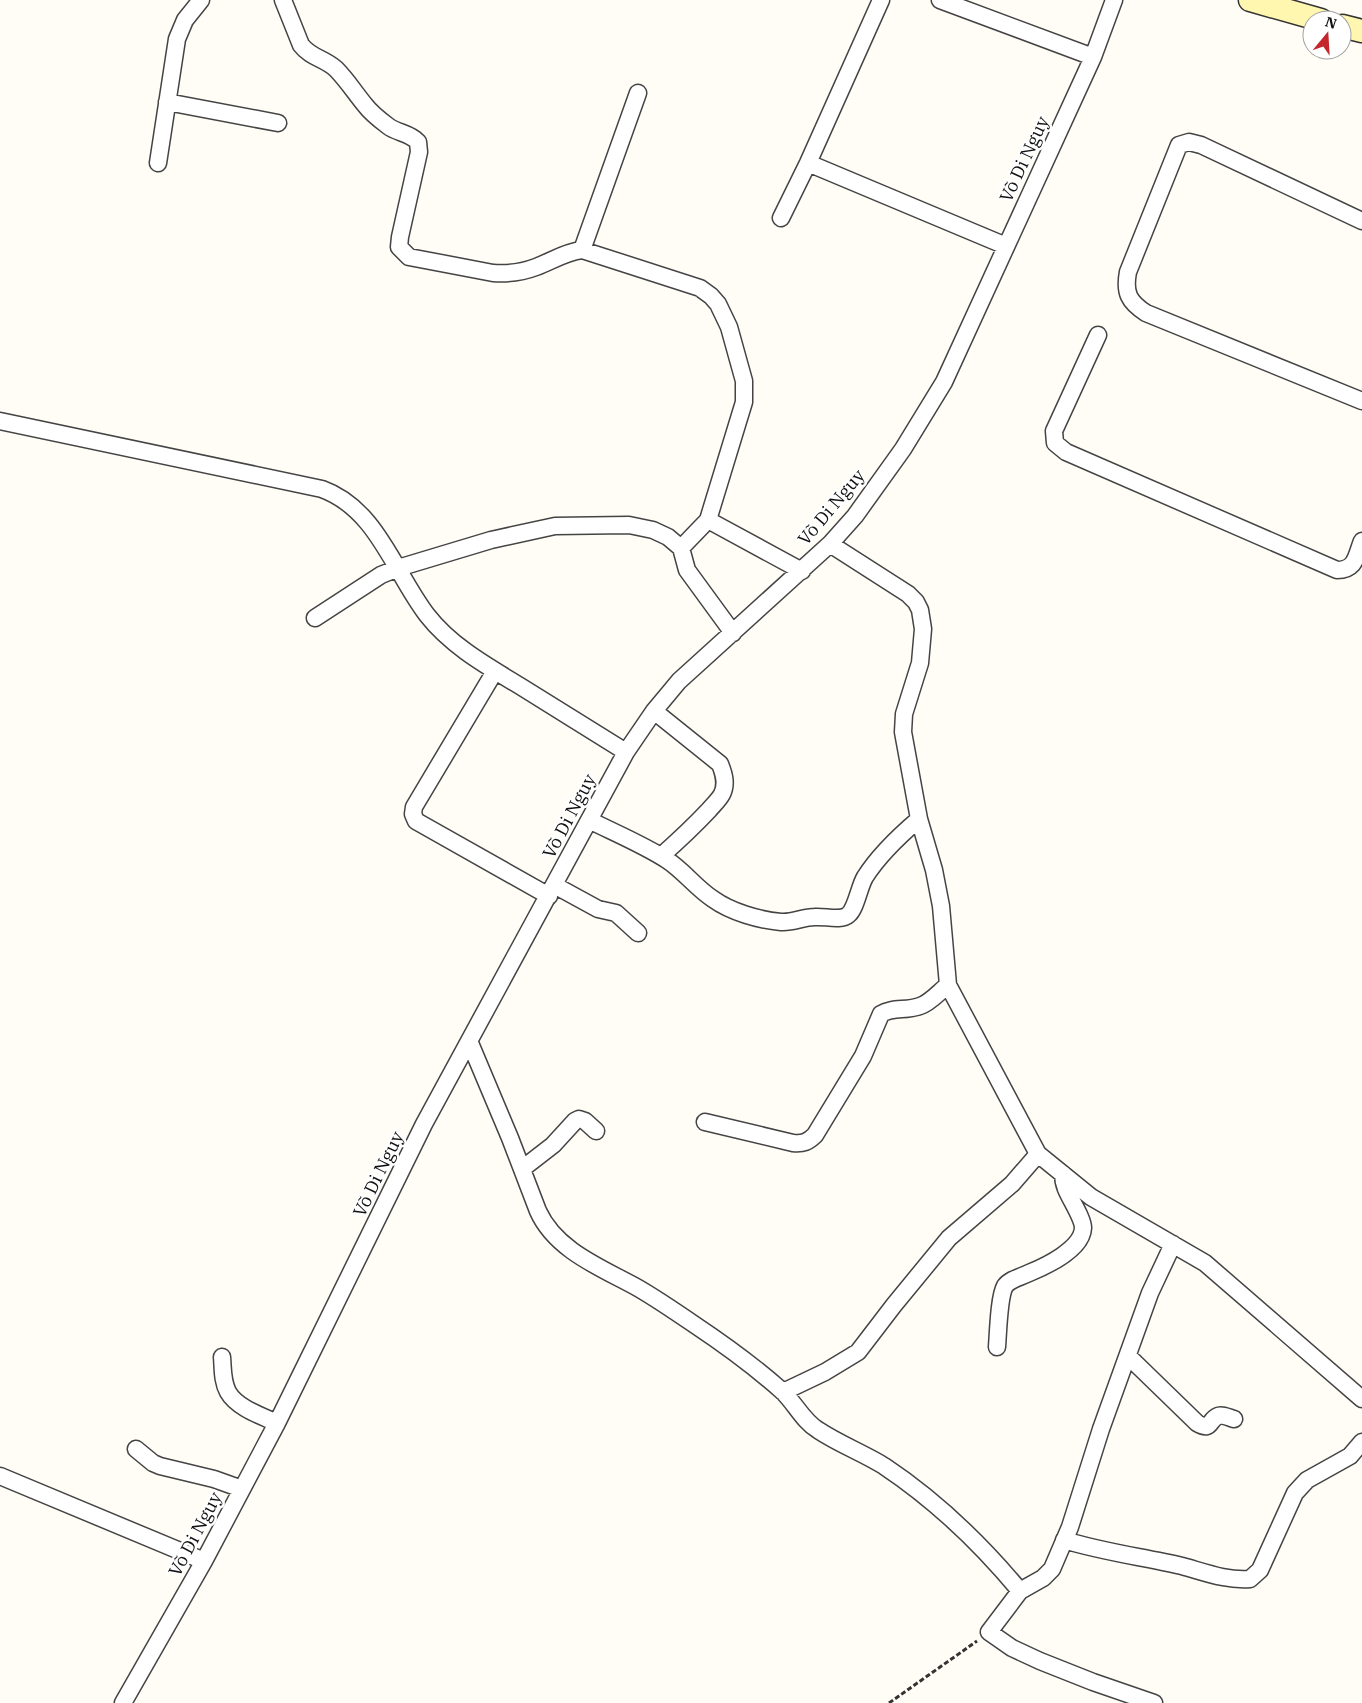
<svg xmlns="http://www.w3.org/2000/svg" width="1362" height="1703" viewBox="0 0 1362 1703" font-family="'IBM Plex Serif',serif">
  <style>
    .lines { fill: none; stroke-linecap: round; stroke-linejoin: round }
    .street-casing { stroke: #444; stroke-width: 19 }
    .secondary-casing { stroke: #333; stroke-width: 25 }
    .path { stroke: #333; stroke-width: 3; stroke-dasharray: 5 2.5; stroke-linecap: butt }
    .street { stroke: #fff; stroke-width: 16 }
    .secondary { stroke: #fff6b0; stroke-width: 22 }
    .labels { text-anchor: middle; dominant-baseline: central; stroke-width: 5; stroke-linejoin: round; paint-order: stroke }
    .street-label { font-size: 18px; fill: #111; stroke: #fff }
  </style>
  <rect width="100%" height="100%" fill="#fffdf5"/>
  <g class="lines">
    <defs>
      <path id="street" d="M283,0L301,45C311,58 324,58 336,69C347,80 355,93 365,105C371,113 380,120 388,126C397,133 410,133 418,142L419,152L400,237L399,247L409,257L493,273C507,274 523,272 536,267C552,261 565,252 582,250L700,288L711,296L718,304L729,327L744,381V402L708,520L681,548
        M940,0L1093,57
        M167,102L278,123
        M158,163L177,39L185,20L201,0
        M808,163L1006,246
        M781,218L808,163L881,0
        M1362,221L1201,145L1189,142L1179,145L1128,272C1124,293 1129,302 1146,313L1362,401
        M582,250L638,93
        M1098,335L1054,431L1055,443L1066,452L1337,570C1356,570 1356,556 1362,541
        M0,421L322,489C377,509 394,572 427,615C451,646 487,666 520,686C555,708 591,730 626,752
        M708,520L802,571
        M830,544L908,594L916,602L920,610L923,629L920,663L904,714L903,732L919,819L934,870L941,906L948,985L1038,1154L1091,1197L1205,1263L1362,1399
        M315,618L381,575L398,568L491,540L555,526L629,525L653,530L668,537L681,548L687,570L733,633
        M495,671L414,807L413,814L416,821L549,896
        M654,711L720,764C724,774 727,784 722,794C719,800 713,805 709,810C694,826 678,841 661,856
        M589,820C613,832 644,845 667,860C684,871 696,888 713,899C731,912 759,920 781,922C793,923 803,917 815,917C824,916 841,921 848,915C856,909 859,887 865,877C879,855 899,836 919,819
        M554,885L598,909L616,913L638,933
        M470,1043L510,1138L538,1211C556,1251 602,1268 638,1288C657,1299 676,1312 695,1325C725,1345 755,1367 782,1391C795,1403 803,1421 818,1430C839,1444 863,1453 884,1466C935,1500 981,1544 1020,1591
        M705,1122L793,1143C803,1144 808,1142 815,1135L863,1056L881,1014C892,1007 907,1011 920,1006C930,1003 940,991 948,985
        M522,1169L553,1145L575,1121L579,1119L585,1121L596,1131
        M997,1347C998,1334 999,1296 1005,1286C1010,1279 1021,1277 1029,1273C1046,1266 1082,1249 1083,1228C1083,1218 1070,1199 1066,1189C1064,1184 1063,1179 1063,1174
        M1128,1356L1197,1423C1212,1432 1208,1420 1218,1416C1222,1414 1230,1418 1234,1419
        M222,1357C223,1368 222,1381 228,1392C237,1408 262,1416 277,1423
        M783,1392L825,1372L858,1352L894,1305L949,1238L1012,1184L1038,1154
        M136,1449L153,1463L160,1466L214,1479L242,1489
        M0,1476L204,1561
        M1064,1540C1103,1552 1143,1557 1182,1566C1204,1572 1227,1581 1250,1579L1260,1570L1295,1493L1307,1480L1350,1456L1362,1442
        M123,1703L204,1561L277,1423L424,1124L626,752L654,711L679,681L830,544L855,516L903,449L944,382L1093,57L1114,0
        M1154,1703L1093,1682L1040,1661L1012,1648L989,1632L1020,1591L1043,1578L1052,1569L1070,1527L1101,1429L1150,1293L1173,1244"/>
      <path id="secondary" d="M1250,0L1321,20
        M1342,26L1362,31"/>
    </defs>
    <!-- street casing -->
    <use href="#street" class="street-casing"/>
    <!-- secondary casing -->
    <use href="#secondary" class="secondary-casing"/>
    <!-- path -->
    <path class="path" d="M889,1703L977,1641"/>
    <!-- street -->
    <use href="#street" class="street"/>
    <!-- secondary -->
    <use href="#secondary" class="secondary"/>
  </g>
  <g class="labels">
    <!-- street labels -->
    <g class="street-label">
      <text transform="translate(1024 159) rotate(-65)">Võ Di Nguy</text>
      <text transform="translate(831 507) rotate(-50)">Võ Di Nguy</text>
      <text transform="translate(569 816) rotate(-62)">Võ Di Nguy</text>
      <text transform="translate(378 1174) rotate(-64)">Võ Di Nguy</text>
      <text transform="translate(195 1534) rotate(-62)">Võ Di Nguy</text>
    </g>
  </g>
  <!-- north arrow -->
  <g transform="translate(1327 35) rotate(18)"><circle r="24" fill="#ffffff" stroke="#a0a0a0"/>
  <path d="M0-4L9 19L0 12L-9 19Z" fill="#c4262e"/>
  <text y="-8" font-size="14" font-weight="bold" text-anchor="middle" fill="#111111">N</text>
  </g>
</svg>
